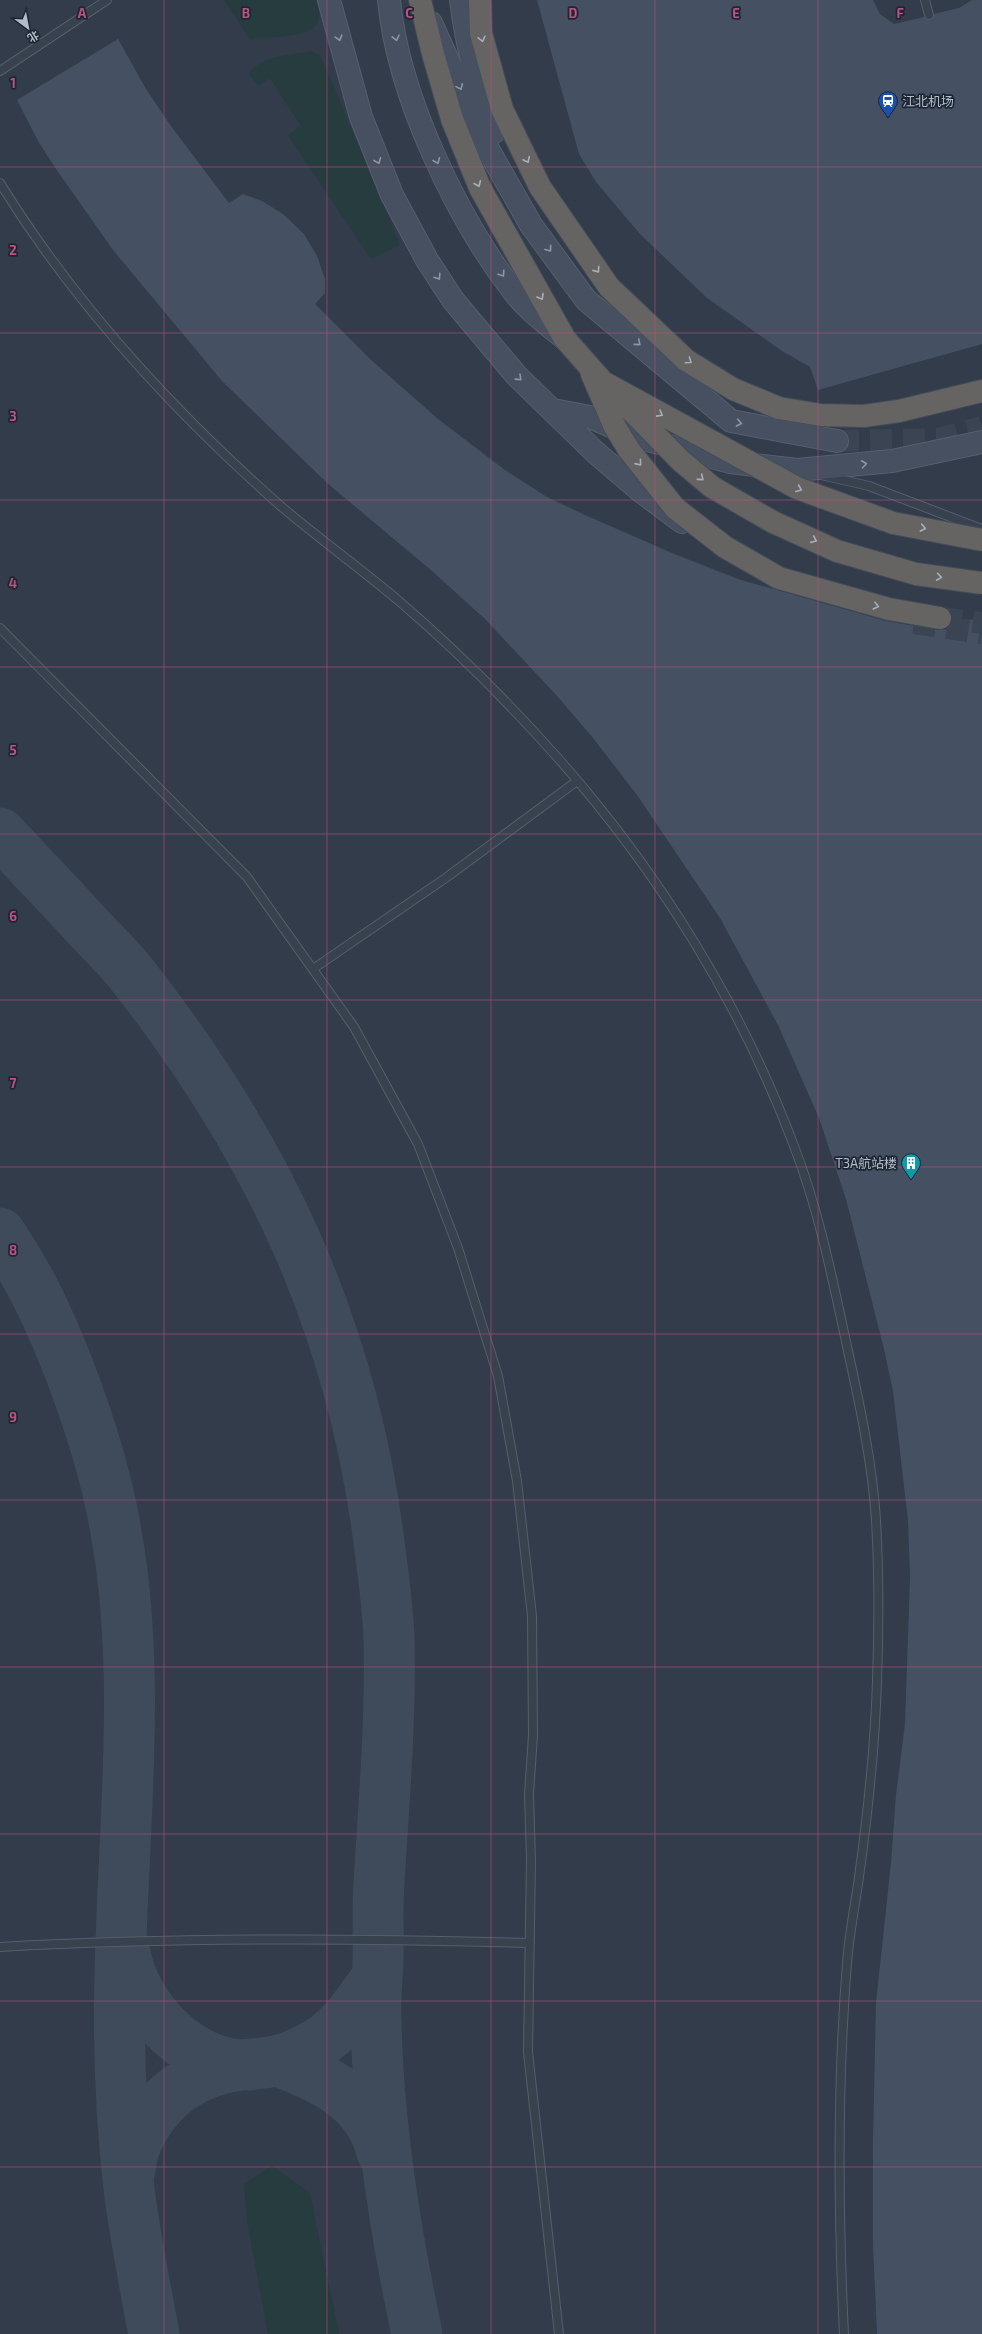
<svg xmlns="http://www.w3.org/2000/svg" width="982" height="2334" viewBox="0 0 982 2334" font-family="'Exo 2','Noto Sans SC',sans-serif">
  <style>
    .airport { fill: #323c4b }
    .green { fill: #263c3f }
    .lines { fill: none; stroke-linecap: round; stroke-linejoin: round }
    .taxiway { stroke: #3f4a5a; stroke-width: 51 }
    .building { fill: #455162 }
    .secondary-tunnel { stroke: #3a4453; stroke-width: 22; stroke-dasharray: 22 11; stroke-linecap: butt }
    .trunk-tunnel { stroke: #3a4453; stroke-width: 22; stroke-dasharray: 22 11; stroke-linecap: butt }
    .service-casing { stroke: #565f6c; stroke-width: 10 }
    .secondary-casing { stroke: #565f6c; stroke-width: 24 }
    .trunk-casing { stroke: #434c59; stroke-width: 24 }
    .service { stroke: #38414e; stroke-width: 8 }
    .secondary { stroke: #465061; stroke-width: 22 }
    .trunk { stroke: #656462; stroke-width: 22 }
    .trunk-bridge-casing { stroke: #434c59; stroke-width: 24; stroke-linecap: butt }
    .trunk-bridge { stroke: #656462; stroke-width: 22 }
    .oneway { stroke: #8e96a5 }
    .oneway2 { stroke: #a8afba }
    .grid { fill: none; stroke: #bd5182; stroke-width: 1; stroke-opacity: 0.55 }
    .labels { text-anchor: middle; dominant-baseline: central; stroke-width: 3.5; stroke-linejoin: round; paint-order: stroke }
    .poi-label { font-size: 13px; fill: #b4bcc9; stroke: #1d2633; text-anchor: start }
    .grid-label { font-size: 13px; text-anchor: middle; font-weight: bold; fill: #bd5182; stroke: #1d2633; stroke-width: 3.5; stroke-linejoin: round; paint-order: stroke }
  </style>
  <rect width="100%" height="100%" fill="#242f3e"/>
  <!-- airport -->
  <path class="airport" d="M0,0H982V2334H0Z"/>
  <!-- green -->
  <path class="green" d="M224,0H319C319,7 321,19 316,25C305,38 267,37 250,39Z
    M312,51L320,56L328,73L400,245L371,259L288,135L301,126L270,78L258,86L249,74C261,55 291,55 312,51Z
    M272,2166L310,2193L339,2334H268L247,2221L244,2184Z"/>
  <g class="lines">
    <!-- taxiway -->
    <path class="taxiway" d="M0,833C30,865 60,896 89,928C104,944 120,959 133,976C268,1148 351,1324 379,1542C383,1574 388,1606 389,1639C391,1720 384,1801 379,1882C377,1909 379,1936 378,1963C377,1982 375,2001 376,2020C378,2126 395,2231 417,2334
      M0,1233C30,1277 50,1320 69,1369C89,1421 107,1477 116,1532C142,1676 123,1828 120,1974C118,2045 121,2118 129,2189C135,2237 145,2286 154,2334
      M125,1953C135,2009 191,2068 250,2065
      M278,2061C325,2079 369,2099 382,2152
      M130,2170C131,2152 140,2132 151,2117C171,2089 200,2072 234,2066C248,2064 262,2064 276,2061C290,2058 306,2050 318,2043C345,2027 358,2002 377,1978"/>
  </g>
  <!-- building -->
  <path class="building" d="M537,0H873L880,14L894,24L924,17L931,20L934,14L959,8L972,0H982V344L818,390L810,367L782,351L707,298L639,233L596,182L579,154Z
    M118,39L146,89L171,126L229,203L243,194L262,201L283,214L304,234L317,256L325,279V293L315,304L370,359L438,419L505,470L547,497L585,515L672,553L738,579L886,621L938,630L949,626L952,619L982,620V2334H877L873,2244V2139L876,2003L891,1863L896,1795L905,1724L910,1577L908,1520L893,1391L884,1349L846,1199L819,1118L778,1025L720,918L637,795L593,738L558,697L485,619L432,571L327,483L222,381L113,250L56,169L38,141L17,100Z"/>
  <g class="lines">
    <!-- secondary-tunnel -->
    <path class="secondary-tunnel" d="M837,441L939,439L982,427
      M914,623L982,633"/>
    <!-- trunk-tunnel -->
    <path class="trunk-tunnel" d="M940,618L982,623"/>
    <defs>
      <path id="service" d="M925,0L929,15
        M0,71L107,0
        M0,183C76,306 175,413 283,508C321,540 361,569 399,601C455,649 508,702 557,757C658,871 741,1004 794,1146C818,1208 831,1272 845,1337C858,1397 872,1458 876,1520C879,1573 879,1627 877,1681C875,1747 868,1812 859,1877C855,1906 849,1935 847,1963C837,2086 838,2211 844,2334
        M821,475L869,486L982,529
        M0,628L247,877L354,1027L418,1144L458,1248L498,1376L517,1481L532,1616L533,1735L529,1794L531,1860L528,2052L559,2334
        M313,969L447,877L577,781
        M0,1947C177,1937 353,1938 530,1943"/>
      <path id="secondary" d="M329,0L361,117L392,195L427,260L453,300L516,375L595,452L642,492L682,522
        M389,0C398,95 456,217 514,292C528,310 547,324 565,339
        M461,0C467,49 478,86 494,132
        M431,23L489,151L531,225L586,300L731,421L837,441
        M553,410L590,417L636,437L730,462L797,470L892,461L982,442"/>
      <path id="trunk" d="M420,0L433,54L452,119L480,188L565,339
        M480,0L481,33L502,109L540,187L609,287L686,360L733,389L779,408L821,415L864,416L899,411L982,391"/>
    </defs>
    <!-- service casing -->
    <use href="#service" class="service-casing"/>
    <!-- secondary casing -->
    <use href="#secondary" class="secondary-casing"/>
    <!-- trunk casing -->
    <use href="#trunk" class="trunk-casing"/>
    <!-- service -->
    <use href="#service" class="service"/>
    <!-- secondary -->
    <use href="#secondary" class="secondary"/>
    <!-- trunk -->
    <use href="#trunk" class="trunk"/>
    <defs>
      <path id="trunk-bridge" d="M565,339L603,382L797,488L893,523L982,540
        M591,372L615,427L629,450L675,508L725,547L779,578L889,609L940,618
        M621,400L681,461L712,487L773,522L837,551L916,574L982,583"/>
    </defs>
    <!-- trunk-bridge casing -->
    <use href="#trunk-bridge" class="trunk-bridge-casing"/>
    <!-- trunk-bridge -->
    <use href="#trunk-bridge" class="trunk-bridge"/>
  </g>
  <!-- one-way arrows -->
  <defs><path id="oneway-chevron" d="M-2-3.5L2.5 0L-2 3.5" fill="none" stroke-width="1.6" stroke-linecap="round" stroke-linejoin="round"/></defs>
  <g class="oneway">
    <use href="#oneway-chevron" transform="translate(339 38) rotate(75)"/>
    <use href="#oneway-chevron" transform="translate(396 38) rotate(77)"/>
    <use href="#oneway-chevron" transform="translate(460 87) rotate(66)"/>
    <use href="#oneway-chevron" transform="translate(378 161) rotate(68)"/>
    <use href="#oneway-chevron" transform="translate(437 161) rotate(68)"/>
    <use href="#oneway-chevron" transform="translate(549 249) rotate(54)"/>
    <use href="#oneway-chevron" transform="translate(502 274) rotate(56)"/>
    <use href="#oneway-chevron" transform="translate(438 277) rotate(57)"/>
    <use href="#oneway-chevron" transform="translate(638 343) rotate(40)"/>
    <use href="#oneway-chevron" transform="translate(519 378) rotate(44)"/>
    <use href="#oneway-chevron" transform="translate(739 423) rotate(11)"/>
    <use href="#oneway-chevron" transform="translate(864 464) rotate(-7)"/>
  </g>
  <g class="oneway2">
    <use href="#oneway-chevron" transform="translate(482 39) rotate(77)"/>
    <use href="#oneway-chevron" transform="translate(527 160) rotate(64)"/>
    <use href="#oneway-chevron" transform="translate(478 184) rotate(67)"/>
    <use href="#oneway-chevron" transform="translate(597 270) rotate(55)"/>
    <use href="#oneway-chevron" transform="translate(541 297) rotate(60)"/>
    <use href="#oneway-chevron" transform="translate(689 361) rotate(35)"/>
    <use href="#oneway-chevron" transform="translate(660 414) rotate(29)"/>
    <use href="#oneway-chevron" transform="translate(639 463) rotate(51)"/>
    <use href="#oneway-chevron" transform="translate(701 478) rotate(40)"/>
    <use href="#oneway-chevron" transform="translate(799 489) rotate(23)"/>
    <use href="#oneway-chevron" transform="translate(923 528) rotate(11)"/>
    <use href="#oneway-chevron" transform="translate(814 540) rotate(24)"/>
    <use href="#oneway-chevron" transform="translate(939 577) rotate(8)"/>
    <use href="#oneway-chevron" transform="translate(876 606) rotate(14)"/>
  </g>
  <!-- grid -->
  <path class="grid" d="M164,0V2334M327,0V2334M491,0V2334M655,0V2334M818,0V2334M0,167H982M0,333H982M0,500H982M0,667H982M0,834H982M0,1000H982M0,1167H982M0,1334H982M0,1500H982M0,1667H982M0,1834H982M0,2001H982M0,2167H982"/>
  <!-- icons -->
  <defs>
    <symbol id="station-pin" viewBox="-11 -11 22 30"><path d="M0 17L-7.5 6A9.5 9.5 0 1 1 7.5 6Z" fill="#1a4fb4" stroke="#1d2633"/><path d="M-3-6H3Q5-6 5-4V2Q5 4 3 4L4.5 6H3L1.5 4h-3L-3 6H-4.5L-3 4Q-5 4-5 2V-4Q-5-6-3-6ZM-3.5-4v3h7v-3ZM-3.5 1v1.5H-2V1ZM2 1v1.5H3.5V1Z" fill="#fff"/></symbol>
    <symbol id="building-pin" viewBox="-11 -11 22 30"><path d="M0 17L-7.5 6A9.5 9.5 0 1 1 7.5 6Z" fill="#0f9aa8" stroke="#1d2633"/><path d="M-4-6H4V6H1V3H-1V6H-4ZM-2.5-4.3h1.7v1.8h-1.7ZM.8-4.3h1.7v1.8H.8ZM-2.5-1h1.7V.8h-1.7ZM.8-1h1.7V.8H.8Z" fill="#fff"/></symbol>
  </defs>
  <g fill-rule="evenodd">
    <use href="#station-pin" x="877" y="90" width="22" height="30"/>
    <use href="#building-pin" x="900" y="1152" width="22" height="30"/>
  </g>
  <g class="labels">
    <!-- poi labels -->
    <g class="poi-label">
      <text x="902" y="101">江北机场</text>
      <text x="897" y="1163" text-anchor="end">T3A航站楼</text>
    </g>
  </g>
  <g class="grid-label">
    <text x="82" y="18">A</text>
    <text x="246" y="18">B</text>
    <text x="409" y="18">C</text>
    <text x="573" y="18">D</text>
    <text x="736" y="18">E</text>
    <text x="900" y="18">F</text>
    <text x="13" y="88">1</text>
    <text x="13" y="255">2</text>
    <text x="13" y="421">3</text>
    <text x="13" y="588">4</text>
    <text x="13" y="755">5</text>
    <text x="13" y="921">6</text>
    <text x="13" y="1088">7</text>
    <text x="13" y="1255">8</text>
    <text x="13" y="1422">9</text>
  </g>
  <!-- north arrow -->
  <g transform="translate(28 28) rotate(148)" stroke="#1d2633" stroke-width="3" paint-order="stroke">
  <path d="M0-3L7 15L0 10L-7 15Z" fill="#b4bcc9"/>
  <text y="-6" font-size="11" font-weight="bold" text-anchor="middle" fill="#b4bcc9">北</text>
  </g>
</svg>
